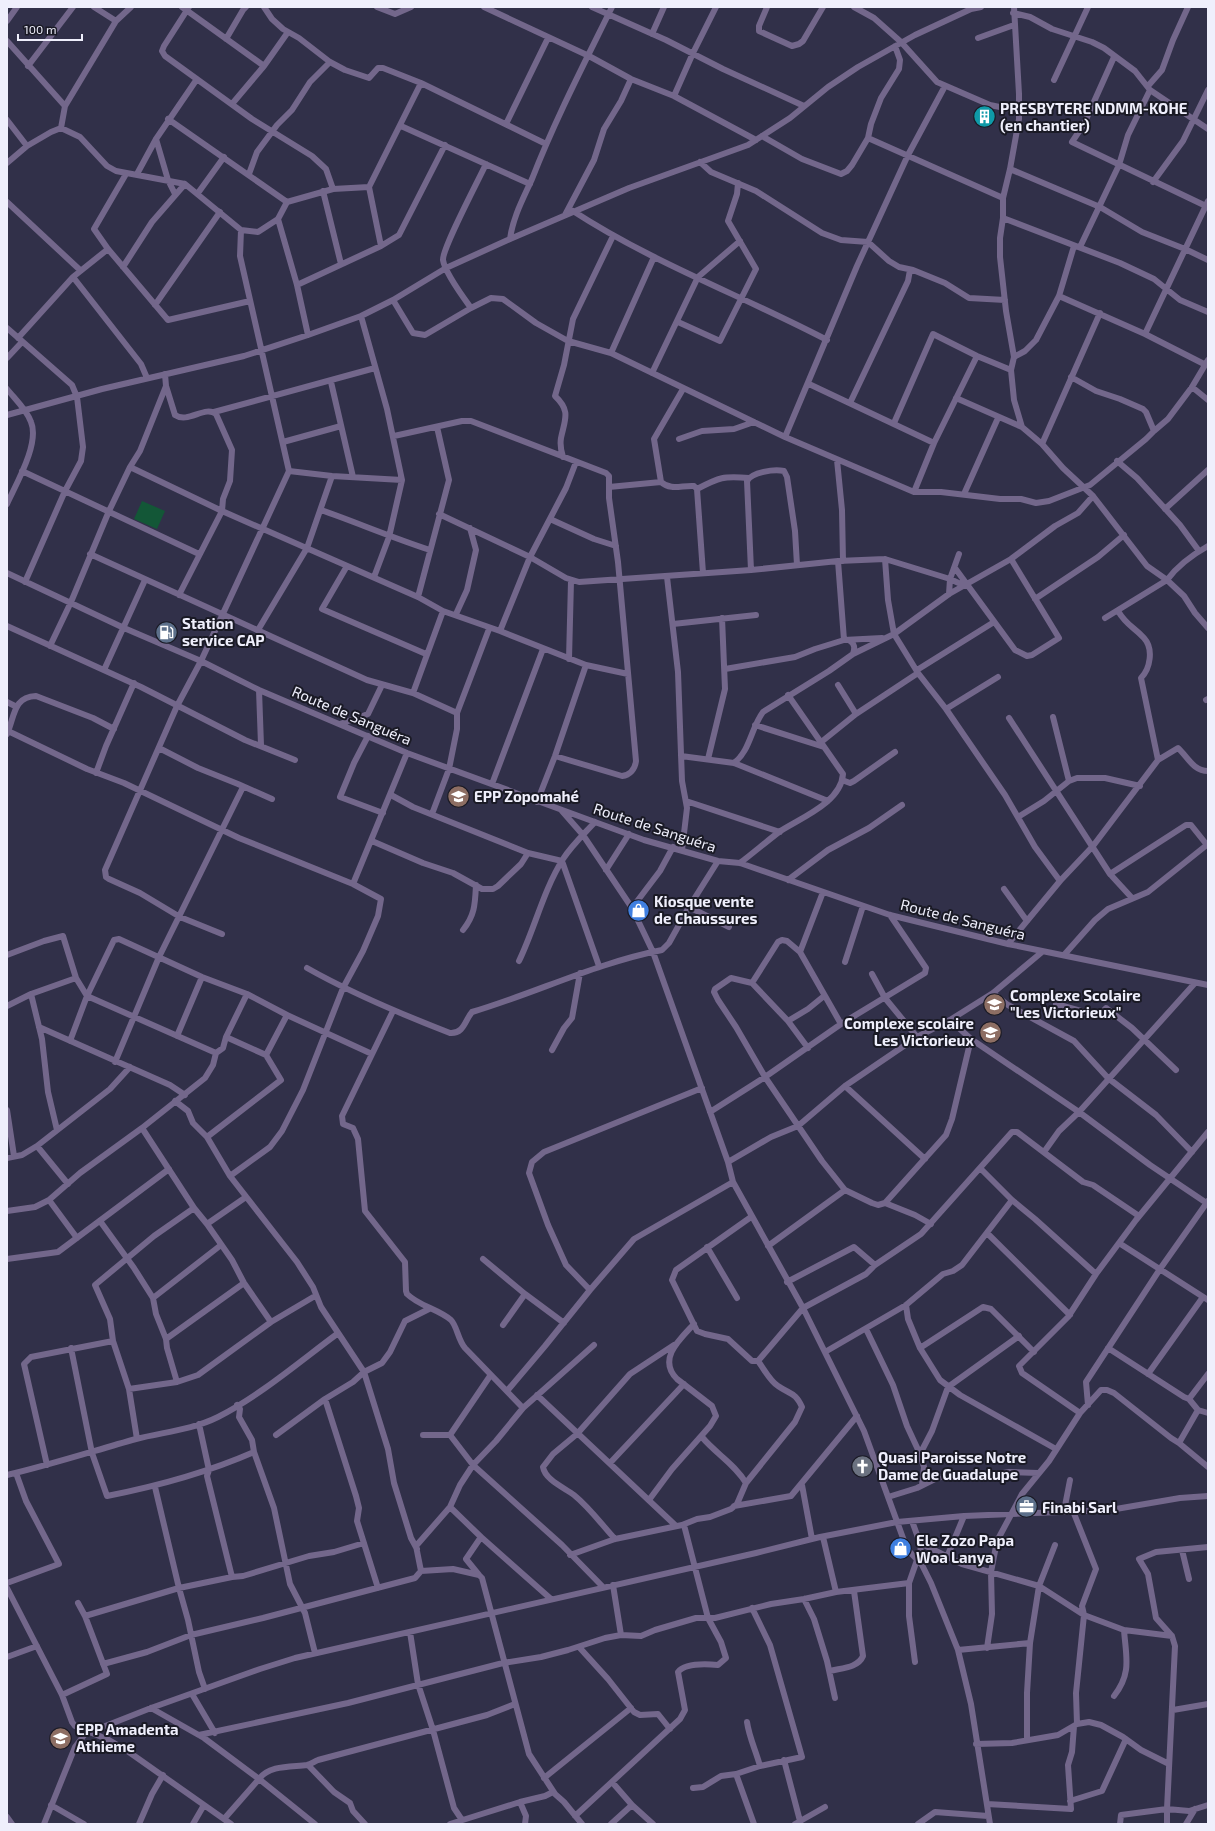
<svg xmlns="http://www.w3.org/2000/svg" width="1215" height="1831" viewBox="0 0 1215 1831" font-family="'Exo 2',sans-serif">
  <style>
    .park { fill: #135737 }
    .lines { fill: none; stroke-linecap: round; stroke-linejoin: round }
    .minor { stroke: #73678b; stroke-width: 6 }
    .labels { text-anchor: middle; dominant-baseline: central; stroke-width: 4; stroke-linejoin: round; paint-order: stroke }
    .poi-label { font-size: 15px; font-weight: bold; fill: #efeffc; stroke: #1a1a25; text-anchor: start }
    .street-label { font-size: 15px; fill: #efeffc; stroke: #1a1a25 }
  </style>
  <rect width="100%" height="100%" fill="#313049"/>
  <!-- park -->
  <path class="park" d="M142,501L165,511L157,529L134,519Z"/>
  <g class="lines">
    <!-- minor -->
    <path class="minor" d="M94,7L116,21
      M182,7L264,66
      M189,7L164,46L162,51L165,56L252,119L312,156L326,169L333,189
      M264,7L272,19L283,29L299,38L330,62L345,70L369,78L378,68H383L421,83L546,144
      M377,7L395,14L411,7
      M484,7L589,56L631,79L674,96L756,140
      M592,7L666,40L723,69L804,106
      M767,7L759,26V31L792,46L799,44L803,41L823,7
      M854,7L874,18L901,42L937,82L990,105L1019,111
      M1014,7L1019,94V119L1010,169L1003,198V218L1000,238V257L1006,311L1014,357L1011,370L1014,400L1022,427L1042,444L1063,468L1093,496L1147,566L1167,580L1184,596L1195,613L1208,628
      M1013,13L1030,17L1052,29L1092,42L1104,48L1135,71L1150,90L1208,129
      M7,21L17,7
      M652,34L664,7
      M978,38L1014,25
      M226,39L243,10L246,7
      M7,41L65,106
      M1114,57L1084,124L1072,142L1208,207
      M28,66L73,7
      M1054,80L1088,7
      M1148,86L1162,70L1173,40L1188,7
      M674,96L693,53L716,7
      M232,104L264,66L288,32
      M168,119L287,202
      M7,120L27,146L51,132L61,128L80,137L107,166L116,171L185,184L241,230L258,232L278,219
      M506,124L548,38
      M401,126L530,184
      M61,128L65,106L116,21L131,7
      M762,136L802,159L841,174L847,171L852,165L868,138L871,124L881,98L899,69L900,60L895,46
      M868,138L1003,198
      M156,139L168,180L175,194
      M700,162L711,172L756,191L822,233L841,240L868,242L889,261L899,267L913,270L945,283L969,298L1005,300
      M7,163L27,146
      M486,164C479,179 442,249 443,260C445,273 463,297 471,308L491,298L503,299L536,323L568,341L611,353L785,437L914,492H941L1000,499H1021L1036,503L1049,501L1090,485L1146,439L1154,431L1168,419L1192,387L1208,360
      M1010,169L1100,207L1142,232L1185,249L1208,260
      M126,174L94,229L108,249L168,320L250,301
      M137,174L156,139L197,79
      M249,174L257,152L277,125L292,110L310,82L330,62
      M1153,182L1183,141L1208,90
      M369,187L381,246
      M323,191L341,264
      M198,193L224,157
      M7,202L80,270
      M573,211C653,263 743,296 827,340
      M565,215L594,160L604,129L621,101L631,79
      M1003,218L1120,263L1154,279L1180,300L1208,312
      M510,239C513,217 523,199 532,179C555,120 584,64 612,7
      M1080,247L1119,165L1128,135L1150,90
      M123,267L152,222L185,184
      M73,277L141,364L147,378
      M297,285L381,246L399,235L445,145
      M1059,296L1145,334L1204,364
      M393,300L413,333L425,335L471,308
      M155,305L220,212
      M361,316L387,409L402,480L389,537L374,577
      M678,322L720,341L756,269L728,221L737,194L738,183
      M7,328L72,385L77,397L83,447L81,461L65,491L25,582
      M1145,334L1208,201
      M308,335L297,285L278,219L287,202L333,189L369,187L421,83
      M18,338L73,277L108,249
      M611,353L654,257
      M1014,357L1025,351L1036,340L1059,296L1074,246
      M7,358L22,342
      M652,373L698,277L740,241
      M1071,377L1096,391L1120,399L1143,409L1146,412L1154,431
      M331,382L353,477
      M809,384L934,443
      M166,386L175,415C188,424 205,405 216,414L232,450L230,481L223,499L222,511L179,595
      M1192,387L1208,400
      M7,389C15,399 27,410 31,422C40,443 16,484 7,504
      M683,389L654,439L661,482C671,491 682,485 694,486L697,489L703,573
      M956,398L1022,427
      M850,403L908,281L910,270
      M214,412L375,368
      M7,415L102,389L244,356L308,335L361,316L393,300L446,268L510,239L629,188L748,145L790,118L828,87L858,67L915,35L971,9L981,7
      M894,423L933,334L977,356L1011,370
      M394,436L462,421H471L606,473L609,476V498L618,562L636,761C635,769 630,775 622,776L555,756
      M785,437L857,266L908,155L945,86
      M679,439L702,431L734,429L754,422
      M283,442L341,426
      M1042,444L1100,313
      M563,457C561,451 560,444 561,438C565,419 571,411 555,396L564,365L573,319L613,236
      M837,460L842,510L843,561
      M1117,461L1137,478L1180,525L1199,551
      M130,467L222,511L418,597L443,611L500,631L586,665L628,674
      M22,471L199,554
      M289,471L332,476L402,480
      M609,487L661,482
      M697,489C720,477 723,476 749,478
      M914,492L934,443L977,356
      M964,494L998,418
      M1165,509L1208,470
      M321,510C358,523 393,538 430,550
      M439,514L530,557L566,578L579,582L751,570L838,561L885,559L950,579L965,586
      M550,519L594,539L616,546
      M90,554L367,680L413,693L457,713
      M885,559L888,600L894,634L918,673L946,709L1005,795L1035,847L1060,881
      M838,561L844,640
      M347,566L322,609L426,654
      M955,568L1015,650L1027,656L1032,655L1059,638L1011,559
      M751,570L747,481C752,472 774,469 784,471L787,477L795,531L797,565
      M7,573L124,628L201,661L259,690L407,753L644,840L718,861L740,863L890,915L1008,944L1208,985
      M667,577L678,672L682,781L687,808L682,850
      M949,594L950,579L959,554
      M418,597L449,480L437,427
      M1035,599L1098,557L1124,535
      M1118,611C1127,626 1133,626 1144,638C1154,649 1150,669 1141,678L1158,760
      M456,614L467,590L476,550L470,528
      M1105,618L1167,580C1178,565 1192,555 1208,546
      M673,624L756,615
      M7,626L141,687L245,740L295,760
      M258,630L307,548L332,476
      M500,631L530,557L566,488L576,462
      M849,640C855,644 855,648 853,654
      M50,646L71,602L109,511L130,467L140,451L166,386L165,374
      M569,659L571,581
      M725,669L795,657L815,649L844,640L882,638
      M104,670L145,580
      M917,670L994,622
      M838,685L856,714
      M259,690L261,745
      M413,693L443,611
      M1206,700L1208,699
      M7,702L17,707
      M946,709L998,677
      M1053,717L1069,781
      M1009,718L1110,874L1132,898
      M340,724L368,714L382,685
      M755,725L824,747
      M8,731L87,769L124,783L239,838L353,884L381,899L378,916L363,951L343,988L303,1090L282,1131L270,1147L230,1176
      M7,734C15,716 13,697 36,696L93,718L114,729
      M368,736L354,763L340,797L383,813
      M820,743L856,714L918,673
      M159,748L198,768L238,784L272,799
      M681,756L734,763L828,801
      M708,759L725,689L722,618
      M734,763C750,751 751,728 763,712L829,671L853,654L894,634L949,594L1011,559L1055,526L1078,513L1093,496
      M96,773L106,746L134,683
      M842,780L850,783L854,781L895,752
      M492,784L543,649
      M391,795L413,807L528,853L562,861L599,966
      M686,801L780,832
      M537,802L555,756L586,665
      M562,811L583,835L632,908L653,952L728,1162L733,1182L803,1308L864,1431L907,1549L922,1565L931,1583L958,1650L971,1704L990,1824
      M432,814L449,769L457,729V713L489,629
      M1018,817L1044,801L1069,781L1077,778H1105L1140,786
      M372,841L423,863L453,873L482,889H493L498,886L521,864L528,853
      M740,863C753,853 766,842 779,832C800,818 841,803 843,774L788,695
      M606,870L629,834
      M1110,874L1186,825H1191L1207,845
      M788,880L828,850L869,828L902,805
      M353,884L407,753
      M1004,889L1027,921
      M689,907L729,927
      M632,908L660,871L673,847
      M463,930C475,915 475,904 476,885
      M222,934L180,917L140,893L109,879L106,877L105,870L177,706L201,661L289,471L240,256L241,230
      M1008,944L1060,881L1093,846L1158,760L1178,748C1187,756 1193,771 1208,771
      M800,952L823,892
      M7,955L44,941L63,936L76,978L87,996L216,1053
      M1064,955L1095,920L1108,909L1148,892L1208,844
      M519,961C535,928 543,891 563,859C572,845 584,834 595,822
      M845,962L863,906
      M307,968C353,994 401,1014 450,1033C464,1034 465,1020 472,1012C536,993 596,963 662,950L669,943L689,907L718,861
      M872,974L885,998L917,1037
      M752,983L788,1021L808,1048
      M993,993L1008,1005L1074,1041L1108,1078L1156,1115L1192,1152
      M31,994L42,1039L48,1092L57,1130
      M1056,1004L1095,1015H1099L1106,1008L1132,1028L1176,1070
      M7,1006L31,994L76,978
      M393,1011L342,1116L343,1124L353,1128L358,1139L365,1211L405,1262L406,1291L407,1294C419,1306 438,1309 451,1320C457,1326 458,1340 465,1348L523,1408
      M788,1021L808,1009L824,996
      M841,1024L800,952L787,941L782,940L778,942L752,983L731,978L715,989L714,992L718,1000L736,1027L765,1077L822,1161L845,1190L872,1203L878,1205L885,1203L946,1135L952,1119L971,1039L950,1020
      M39,1027L170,1085L185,1095
      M177,1036L202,977
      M971,1039L1079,1112L1150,1165L1208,1204
      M70,1041L87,996L114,940L119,939L202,977L247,994L287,1015L372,1054
      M552,1050L564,1028L572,1018L580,973
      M266,1055L287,1015
      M115,1062L159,957L243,787
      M845,1086L925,1159
      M175,1101L188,1111L193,1123L207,1137L230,1176L297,1262L313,1287L321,1307L364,1372L388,1449L394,1483L411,1538L417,1549
      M7,1110L14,1156
      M710,1112L765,1077L841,1024L925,973L926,968L890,915
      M142,1128L194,1208L207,1224L232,1260L244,1283L271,1322
      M207,1137L281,1080L266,1055L226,1037
      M37,1146L68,1184
      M1044,1152L1059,1131L1079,1112L1195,983
      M7,1158L22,1155L37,1146L110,1089L130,1067
      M728,1162L771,1137L798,1126L845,1086L917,1037L950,1020L993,993L1042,952
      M980,1168L1012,1200L1035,1219L1096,1274
      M49,1200L77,1238
      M885,1203L915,1215L931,1224
      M7,1211L35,1207L49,1200L80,1173L142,1128L205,1078L213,1065L216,1053L223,1048L226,1037L247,994
      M751,1217L676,1270L672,1280L697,1331L705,1334L728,1339L752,1361H758L803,1308L866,1274L875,1265L921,1234L1012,1132H1017L1083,1182L1093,1185L1139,1216
      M100,1221L134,1268L153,1298L156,1314L166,1339L167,1348L177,1382
      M207,1224L246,1197
      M987,1233L1070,1315
      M1119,1243L1208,1300
      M768,1246L845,1190
      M707,1247L737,1298
      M7,1259L58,1252L169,1169
      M483,1259L525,1294L503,1325
      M787,1282L854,1247L875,1265
      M590,1290L566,1265L548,1225L529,1173L532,1162L544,1152L702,1088
      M525,1294L564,1323
      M153,1298L221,1245
      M906,1305L908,1319L920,1348L940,1380L960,1395L1056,1449
      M866,1329L893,1385L907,1426L920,1454L924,1467L922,1485
      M166,1339L244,1283
      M71,1348L92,1453L107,1496C158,1486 206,1473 254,1452L252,1440L239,1417L240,1409L237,1405
      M920,1348L983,1307L991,1309L1034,1352
      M1108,1348L1184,1397L1189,1399L1198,1410L1208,1413
      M825,1352L906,1305L943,1274L953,1271L962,1265L1012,1200
      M1148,1374L1203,1297
      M129,1389L177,1382L198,1375L271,1322L315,1296
      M507,1391L545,1346L590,1290L634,1239L733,1182
      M537,1395L675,1525
      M325,1399L356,1496L359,1508L357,1521L378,1588
      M1189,1399L1208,1374
      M1088,1405L1086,1382L1160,1269L1208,1201
      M1080,1413L1022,1373L1019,1366L1068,1317L1096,1274L1136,1220L1208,1132
      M199,1424L209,1470L207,1476L232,1577
      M276,1435L325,1399L353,1382L364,1372L382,1363L390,1352L405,1321L429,1309
      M423,1435H450L473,1465L562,1545L603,1587
      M450,1435L490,1376
      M702,1437C715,1453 735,1464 746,1483
      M137,1439L129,1389L113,1341L110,1319L95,1285L154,1236L194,1208
      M1179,1443L1198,1410
      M254,1452L274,1508L290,1584L305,1613L315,1653
      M920,1454L932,1431L948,1387L1019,1336
      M610,1463L684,1384
      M47,1465L24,1364L31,1357L113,1341
      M7,1475C50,1465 93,1451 136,1439C163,1432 192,1430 218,1417C261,1395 299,1362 337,1334
      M802,1485L812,1539
      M155,1487L179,1588L188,1620L199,1672L205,1689
      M888,1497L917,1488L937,1478L952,1474L969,1477L987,1476L1009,1472L1038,1473
      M649,1500L672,1469L710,1426L716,1416L712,1406L677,1379C657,1359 680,1339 694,1324
      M734,1506L791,1496L857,1416
      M450,1507L416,1546L421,1571L453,1569L479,1575L482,1578L529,1754L555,1794L564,1802L582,1824
      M1064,1511L1070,1480
      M1073,1511L1096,1569L1082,1606L1084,1615L1076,1693L1077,1724
      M912,1521L920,1543L922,1565
      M481,1537L551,1599
      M615,1539C602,1525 590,1508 574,1495C565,1488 545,1480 543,1467L553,1454L577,1434L630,1374L674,1345
      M920,1543L962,1564L1039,1586L1084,1615L1124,1630C1126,1657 1132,1673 1114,1696
      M1182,1550L1189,1579
      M570,1555L615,1539L682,1525L697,1519L710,1517L731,1509L737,1504L746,1483L795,1422L802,1407C795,1392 791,1395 778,1386C770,1381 764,1369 758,1361
      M947,1557L964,1516
      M479,1575L466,1559L481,1537L450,1507L460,1485L473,1465L496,1441L523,1408L594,1345
      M7,1583L59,1564L26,1501L16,1473
      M613,1585L621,1635
      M7,1588L62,1695L72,1722L75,1726L109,1740L126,1750L231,1824
      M836,1592L909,1583
      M804,1599L814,1619L827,1661L835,1698
      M85,1616L179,1588L232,1577L243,1576L309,1556L334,1552L364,1543
      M1124,1630L1172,1636
      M410,1632L418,1684L433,1730L454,1808L462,1820
      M579,1647L608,1679L634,1712L640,1715L658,1714L670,1729
      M987,1648L992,1614L991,1572L997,1541L1022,1494L1049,1461L1080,1413L1101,1390H1107L1114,1393L1171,1438L1179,1443L1208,1467
      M958,1650L1030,1643
      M7,1657L37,1646
      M915,1662L909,1616V1583L917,1560
      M103,1664L147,1652L191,1635L263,1618L415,1578L421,1571
      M830,1671C841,1668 858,1668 863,1656L854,1591
      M192,1694L215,1733
      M62,1695L107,1674L85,1616L78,1603
      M151,1708L204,1738L259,1779L224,1819
      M1173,1710L1208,1704
      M747,1722C749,1737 756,1751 760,1766
      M199,1735L348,1703L503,1663L541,1657L568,1650L605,1638L621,1635L641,1636L655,1630L696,1618H715L771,1604L804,1599L836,1592L823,1537
      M1027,1739V1693L1030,1643L1039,1586L1055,1545
      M976,1744L1012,1743L1058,1735L1077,1724L1089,1722L1101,1725L1123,1737L1141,1750L1169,1764
      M784,1760L800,1821
      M308,1765L334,1792L350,1803L353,1811L365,1824
      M736,1774L754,1824
      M544,1778L631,1708
      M612,1782L632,1805L653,1824
      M693,1788L703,1787L721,1776L736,1774L760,1766L802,1757L770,1645L752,1608
      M1070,1801L1102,1791L1126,1739
      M520,1802L545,1796L553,1792
      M987,1804L1071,1809L1068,1765L1072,1752L1074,1726
      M51,1805L84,1824
      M575,1816L680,1719L685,1710L678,1672C685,1663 707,1664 718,1665L726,1658L721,1642L708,1618L684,1525
      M7,1817L12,1824
      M44,1824L75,1747L85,1734L151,1708L260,1669L295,1658L756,1553L820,1537L897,1522L964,1516L1110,1510L1180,1498L1208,1496
      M139,1824L152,1794L163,1775
      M193,1824L204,1805
      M315,1824L259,1779C269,1765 291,1767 307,1765C311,1764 315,1761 318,1760L487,1715L515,1704
      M450,1824L520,1802L526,1816L525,1824
      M611,1824L632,1805
      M795,1824L825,1807
      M918,1824L935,1812L988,1816
      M1120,1824L1121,1815L1167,1809L1189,1811L1208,1805
      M1167,1824V1809L1175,1646L1172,1636L1156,1618L1148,1574L1139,1559L1156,1552L1208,1547
      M1186,1824L1195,1809"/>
  </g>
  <!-- icons -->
  <defs>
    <symbol id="building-disc" viewBox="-11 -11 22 22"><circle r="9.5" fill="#0f9aa8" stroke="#1a1a25"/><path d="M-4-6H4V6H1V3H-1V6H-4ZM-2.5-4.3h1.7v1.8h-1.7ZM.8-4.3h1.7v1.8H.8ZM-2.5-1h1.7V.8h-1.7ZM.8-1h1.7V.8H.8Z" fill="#fff"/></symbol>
    <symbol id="fuel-disc" viewBox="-11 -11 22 22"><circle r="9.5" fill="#5c6f8a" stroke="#1a1a25"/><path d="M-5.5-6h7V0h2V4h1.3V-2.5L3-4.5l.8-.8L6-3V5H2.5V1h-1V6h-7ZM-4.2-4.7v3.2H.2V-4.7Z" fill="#fff"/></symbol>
    <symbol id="school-disc" viewBox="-11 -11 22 22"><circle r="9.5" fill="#8d6e63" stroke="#1a1a25"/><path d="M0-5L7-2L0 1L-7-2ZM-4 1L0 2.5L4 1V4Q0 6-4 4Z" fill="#fff"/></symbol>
    <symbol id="shop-disc" viewBox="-11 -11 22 22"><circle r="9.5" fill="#3f7fe0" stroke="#1a1a25"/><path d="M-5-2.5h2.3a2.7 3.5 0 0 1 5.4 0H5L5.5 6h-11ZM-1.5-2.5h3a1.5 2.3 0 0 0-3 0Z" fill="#fff"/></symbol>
    <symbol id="church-disc" viewBox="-11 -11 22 22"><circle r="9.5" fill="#6b7280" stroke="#1a1a25"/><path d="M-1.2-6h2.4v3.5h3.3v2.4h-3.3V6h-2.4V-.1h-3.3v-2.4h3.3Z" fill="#fff"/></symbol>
    <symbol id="office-disc" viewBox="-11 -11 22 22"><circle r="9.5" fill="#5c6f8a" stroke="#1a1a25"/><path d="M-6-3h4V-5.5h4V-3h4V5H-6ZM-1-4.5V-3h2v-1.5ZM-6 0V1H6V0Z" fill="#fff"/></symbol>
  </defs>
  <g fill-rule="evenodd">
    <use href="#building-disc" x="972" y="104" width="25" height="25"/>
    <use href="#fuel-disc" x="154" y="620" width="25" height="25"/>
    <use href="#school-disc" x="446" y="784" width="25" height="25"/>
    <use href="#shop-disc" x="626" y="898" width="25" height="25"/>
    <use href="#school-disc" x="982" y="992" width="25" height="25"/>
    <use href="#school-disc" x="978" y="1020" width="25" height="25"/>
    <use href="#church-disc" x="850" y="1454" width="25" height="25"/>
    <use href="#office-disc" x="1014" y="1494" width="25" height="25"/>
    <use href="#shop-disc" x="888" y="1536" width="25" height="25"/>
    <use href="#school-disc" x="48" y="1726" width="25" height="25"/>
  </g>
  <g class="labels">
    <!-- poi labels -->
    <g class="poi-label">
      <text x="1000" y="108">PRESBYTERE NDMM-KOHE<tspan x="1000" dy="17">(en chantier)</tspan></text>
      <text x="182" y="623">Station<tspan x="182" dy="17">service CAP</tspan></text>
      <text x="474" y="796">EPP Zopomahé</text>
      <text x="654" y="901">Kiosque vente<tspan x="654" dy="17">de Chaussures</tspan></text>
      <text x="1010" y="995">Complexe Scolaire<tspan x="1010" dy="17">"Les Victorieux"</tspan></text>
      <text x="974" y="1023" text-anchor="end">Complexe scolaire<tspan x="974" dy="17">Les Victorieux</tspan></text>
      <text x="878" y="1457">Quasi Paroisse Notre<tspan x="878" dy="17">Dame de Guadalupe</tspan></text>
      <text x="1042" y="1507">Finabi Sarl</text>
      <text x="916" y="1540">Ele Zozo Papa<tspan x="916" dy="17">Woa Lanya</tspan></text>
      <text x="76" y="1729">EPP Amadenta<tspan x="76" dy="17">Athieme</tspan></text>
    </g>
    <!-- street labels -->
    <g class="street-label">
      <text transform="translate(352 715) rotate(23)">Route de Sanguéra</text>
      <text transform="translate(655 827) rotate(18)">Route de Sanguéra</text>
      <text transform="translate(963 919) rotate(14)">Route de Sanguéra</text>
    </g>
  </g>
  <!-- border -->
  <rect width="1215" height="1831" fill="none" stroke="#efeffc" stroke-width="16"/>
  <!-- scale -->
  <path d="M18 34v6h64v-6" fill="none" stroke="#efeffc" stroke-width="2"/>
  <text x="24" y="34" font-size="12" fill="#efeffc" stroke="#1a1a25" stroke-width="3" paint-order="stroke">100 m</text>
</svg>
